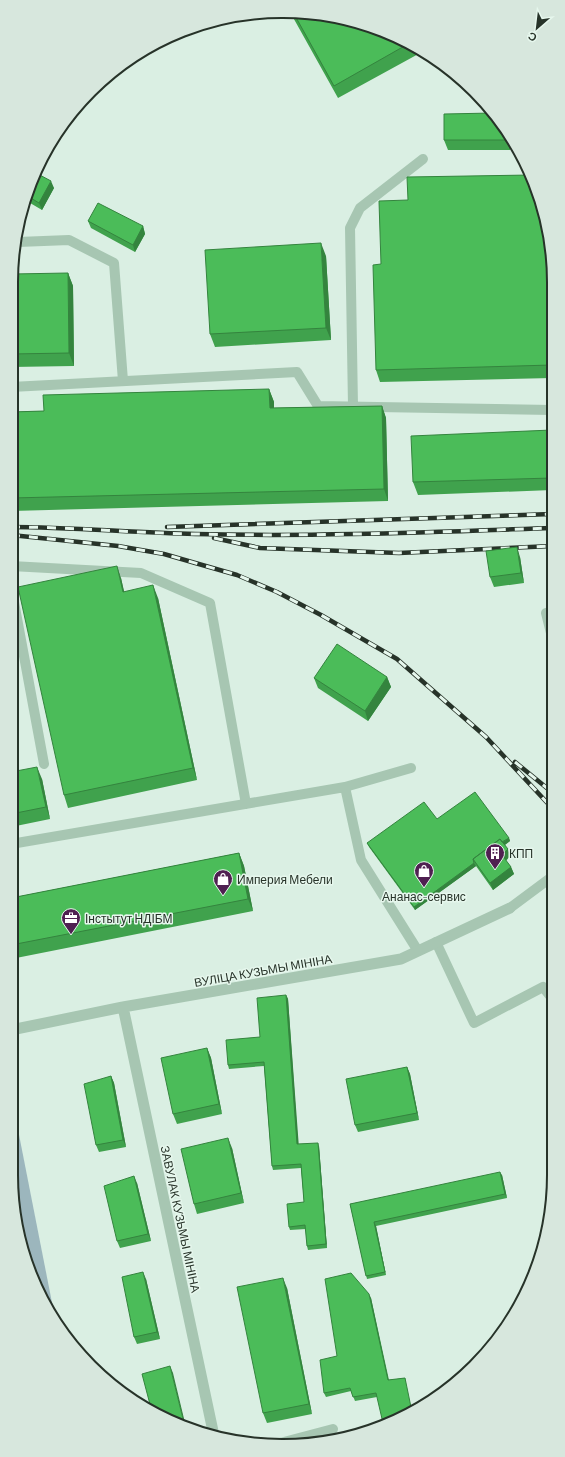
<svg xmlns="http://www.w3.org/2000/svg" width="565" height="1457" viewBox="0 0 565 1457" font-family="Barlow,sans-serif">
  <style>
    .green { fill: #9cb6bd }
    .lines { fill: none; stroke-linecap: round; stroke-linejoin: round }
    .service { stroke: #a7c6b2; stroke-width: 10 }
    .minor { stroke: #a7c6b2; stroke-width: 11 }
    .rail-casing { stroke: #273329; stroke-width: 4.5 }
    .rail { stroke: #e6f7ed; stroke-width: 3; stroke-dasharray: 9; stroke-linecap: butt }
    .wall { fill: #40a24d }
    .shaded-wall { fill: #34843e }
    .building { fill: #4bbc59; stroke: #34843e }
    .labels { text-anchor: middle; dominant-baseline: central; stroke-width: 3; stroke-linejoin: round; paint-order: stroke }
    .poi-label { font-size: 12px; fill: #273329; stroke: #e6f7ed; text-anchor: start }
    .street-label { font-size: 12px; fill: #273329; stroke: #e6f7ed }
    .rim { fill: none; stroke: #273329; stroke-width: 2 }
  </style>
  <rect width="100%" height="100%" fill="#daefe3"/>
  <!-- green -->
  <path class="green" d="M11,1094L56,1323L47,1310L25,1262L11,1174Z"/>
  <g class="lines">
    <!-- service -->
    <path class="service" d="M18,242L69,240L114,263L123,381
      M11,387L297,372L318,406L552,410
      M353,406L350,228L360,208L423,159
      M11,566L141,573L210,603L246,804
      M11,586L44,764
      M553,611L546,613L553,641
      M411,768L345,787L361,860L418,951
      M11,844L345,787
      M510,908L553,876
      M436,942L474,1023L543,987L554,1001
      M280,1443L333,1429"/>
    <!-- minor -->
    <path class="minor" d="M123,1007L214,1436
      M11,1030L123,1007L401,959L510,908"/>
    <defs>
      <path id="rail" d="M11,527C73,527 134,533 195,534C314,537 433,532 552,528
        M167,527L552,514
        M11,535L118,546L164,554L237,575L277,592L321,615L397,659L486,737L553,809
        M214,538L260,548L399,553L552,546
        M515,762L553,793"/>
    </defs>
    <!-- rail casing -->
    <use href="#rail" class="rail-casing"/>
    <!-- rail -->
    <use href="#rail" class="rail"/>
  </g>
  <!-- wall -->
  <path class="wall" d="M290,12L318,13L370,25L421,51L422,52L338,98Z
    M493,113L510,141V150H448L444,140Z
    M36,173L54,188L42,210L25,200V195Z
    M88,221L143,226L145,234L135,252L91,228Z
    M552,247V378L380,382L376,370L381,264Z
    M326,256L331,340L215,347L210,334Z
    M68,273L73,286L74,366L11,367V282Z
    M269,389L274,402V408L382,406L386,418L388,501L11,511V412L44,411Z
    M552,430V490L418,495L413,482Z
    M520,557L524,583L494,587L490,577Z
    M121,578L124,592L158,598L197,780L68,808L64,795Z
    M387,677L391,687L368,721L318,688L314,678Z
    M11,772L42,779L50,819L11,827Z
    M437,819L509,838L510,841L505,845L510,856L506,861L511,867L514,874L493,890L476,866L415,910L369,847L367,843Z
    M239,853L244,866L253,911L11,959V898Z
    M286,995L288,999L298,1144L319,1146L327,1248L308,1250L307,1246L306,1229L290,1230L289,1227L304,1202L301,1168L273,1170L272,1166L264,1066L229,1069L228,1065L260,1037Z
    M207,1048L211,1058L222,1114L177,1124L173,1114Z
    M407,1067L410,1074L419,1120L358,1132L355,1125Z
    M111,1076L114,1083L126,1147L99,1152L96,1145Z
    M232,1148L244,1203L197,1214L194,1204Z
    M502,1175L507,1198L376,1226L386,1275L367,1279L350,1204Z
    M137,1183L151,1241L120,1248L117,1241Z
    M146,1279L160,1339L137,1344L134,1337Z
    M287,1288L312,1414L267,1423L263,1413Z
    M371,1298L389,1380L405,1378L406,1382L377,1397L355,1401L351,1391L326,1397L324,1393L337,1356Z"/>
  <!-- shaded-wall -->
  <path class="shaded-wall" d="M506,135L510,141V150L506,140Z
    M51,181L54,188L42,210L39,203Z
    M143,226L145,234L135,252L133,245Z
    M321,243L326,256L331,340L326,328Z
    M68,273L73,286L74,366L69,353Z
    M269,389L274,402V421L270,408Z
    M382,406L386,418L388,501L384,489Z
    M517,547L520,557L524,583L521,573Z
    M117,566L121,578L127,604L123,592Z
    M153,585L158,598L197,780L193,768Z
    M387,677L391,687L368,721L365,711Z
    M37,767L42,779L50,819L46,807Z
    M509,838L510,841L477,865L475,862Z
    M508,849L510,856L504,862L502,855Z
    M239,853L244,866L253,911L248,899Z
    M474,863L476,866L415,910L414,907Z
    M511,867L514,874L493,890L490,883Z
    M286,995L288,999L299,1148L297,1144Z
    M207,1048L211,1058L222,1114L219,1104Z
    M407,1067L410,1074L419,1120L417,1113Z
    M111,1076L114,1083L126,1147L123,1140Z
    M228,1138L232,1148L244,1203L241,1193Z
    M318,1143L319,1146L327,1248L326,1244Z
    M500,1172L502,1175L507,1198L505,1194Z
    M134,1176L137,1183L151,1241L148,1234Z
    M374,1222L376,1226L386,1275L385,1272Z
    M143,1272L146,1279L160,1339L157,1332Z
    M283,1278L287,1288L312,1414L309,1404Z
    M369,1294L371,1298L389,1383L388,1380Z
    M170,1366L173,1373L186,1427H185Z"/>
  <!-- building -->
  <path class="building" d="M293,12L318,13L370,25L408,44L334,86Z
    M493,113L506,135V140H444V114Z
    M36,173L51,181L39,203L26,195Z
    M531,175L533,178L552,247V365L376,370L373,265L381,264L379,201L408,200L407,177Z
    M98,203L143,226L133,245L88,221Z
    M321,243L326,328L210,334L205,250Z
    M68,273L69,353L11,354V282L12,274Z
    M269,389L270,408L382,406L384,489L11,498V412L44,411L43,395Z
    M552,430V478L413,482L411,436Z
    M517,547L521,573L490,577L486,551Z
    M117,566L123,592L153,585L193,768L64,795L18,587Z
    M337,644L387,677L365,711L314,678Z
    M37,767L46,807L11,814V772Z
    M475,792L509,838L502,842L500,839L473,859L474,863L414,907L367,843L424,802L437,819Z
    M500,839L508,849L502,855L511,867L490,883L473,859Z
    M239,853L248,899L11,945V898Z
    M286,995L297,1144L318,1143L326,1244L307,1246L305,1225L289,1227L287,1204L304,1202L301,1164L272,1166L264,1062L228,1065L226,1040L260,1037L257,998Z
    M207,1048L219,1104L173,1114L161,1058Z
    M407,1067L417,1113L355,1125L346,1079Z
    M111,1076L123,1140L96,1145L84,1084Z
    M228,1138L241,1193L194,1204L181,1149Z
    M500,1172L505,1194L374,1222L385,1272L366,1276L350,1204Z
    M134,1176L148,1234L117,1241L104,1186Z
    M143,1272L157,1332L134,1337L122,1277Z
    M351,1273L369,1294L388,1380L405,1378L412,1412L383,1423L376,1393L353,1397L350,1388L324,1393L320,1360L337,1356L325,1279Z
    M283,1278L309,1404L263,1413L237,1287Z
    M170,1366L185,1427L152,1412L142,1374Z
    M331,1436L332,1441L298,1442Z"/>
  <!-- icons -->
  <defs>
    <symbol id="building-pin" viewBox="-11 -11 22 30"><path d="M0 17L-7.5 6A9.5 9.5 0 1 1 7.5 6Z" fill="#4f2051" stroke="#e6f7ed"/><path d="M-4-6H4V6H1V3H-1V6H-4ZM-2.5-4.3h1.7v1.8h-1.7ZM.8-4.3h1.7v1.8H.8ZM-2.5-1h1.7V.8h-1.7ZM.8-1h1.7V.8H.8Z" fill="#fff"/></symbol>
    <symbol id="shop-pin" viewBox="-11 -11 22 30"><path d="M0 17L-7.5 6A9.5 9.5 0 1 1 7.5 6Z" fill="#4f2051" stroke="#e6f7ed"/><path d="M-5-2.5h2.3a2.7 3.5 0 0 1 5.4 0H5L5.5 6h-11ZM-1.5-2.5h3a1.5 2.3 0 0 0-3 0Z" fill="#fff"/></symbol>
    <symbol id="office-pin" viewBox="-11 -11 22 30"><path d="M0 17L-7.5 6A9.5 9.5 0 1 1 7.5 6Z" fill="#4f2051" stroke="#e6f7ed"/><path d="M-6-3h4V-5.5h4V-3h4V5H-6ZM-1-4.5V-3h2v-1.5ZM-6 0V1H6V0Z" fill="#fff"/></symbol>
  </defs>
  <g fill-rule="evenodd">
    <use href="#building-pin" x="484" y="842" width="22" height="30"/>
    <use href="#shop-pin" x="413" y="860" width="22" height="30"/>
    <use href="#shop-pin" x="212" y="868" width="22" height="30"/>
    <use href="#office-pin" x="60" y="907" width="22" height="30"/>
  </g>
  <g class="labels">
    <!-- poi labels -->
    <g class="poi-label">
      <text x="509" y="853">КПП</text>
      <text x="237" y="879">Империя Мебели</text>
      <text x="424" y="896" text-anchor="middle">Ананас-сервис</text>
      <text x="85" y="918">Інстытут НДІБМ</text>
    </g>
    <!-- street labels -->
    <g class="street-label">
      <text transform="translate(263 970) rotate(-10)">ВУЛІЦА КУЗЬМЫ МІНІНА</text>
      <text transform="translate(181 1219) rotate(78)">ЗАВУЛАК КУЗЬМЫ МІНІНА</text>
    </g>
  </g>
  <!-- crop -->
  <path d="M0 0H565V1457H0ZM282 18H283A264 264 0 0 1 547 282V1175A264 264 0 0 1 283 1439H282A264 264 0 0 1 18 1175V282A264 264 0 0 1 282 18Z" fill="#d7e7dd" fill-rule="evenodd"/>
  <path class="rim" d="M282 18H283A264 264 0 0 1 547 282V1175A264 264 0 0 1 283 1439H282A264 264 0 0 1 18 1175V282A264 264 0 0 1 282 18Z"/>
  <!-- north arrow -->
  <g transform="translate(537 28) rotate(208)" stroke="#e6f7ed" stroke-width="3" paint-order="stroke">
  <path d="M0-3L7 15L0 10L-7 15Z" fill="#273329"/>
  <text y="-6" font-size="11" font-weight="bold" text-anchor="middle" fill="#273329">С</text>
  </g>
</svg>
